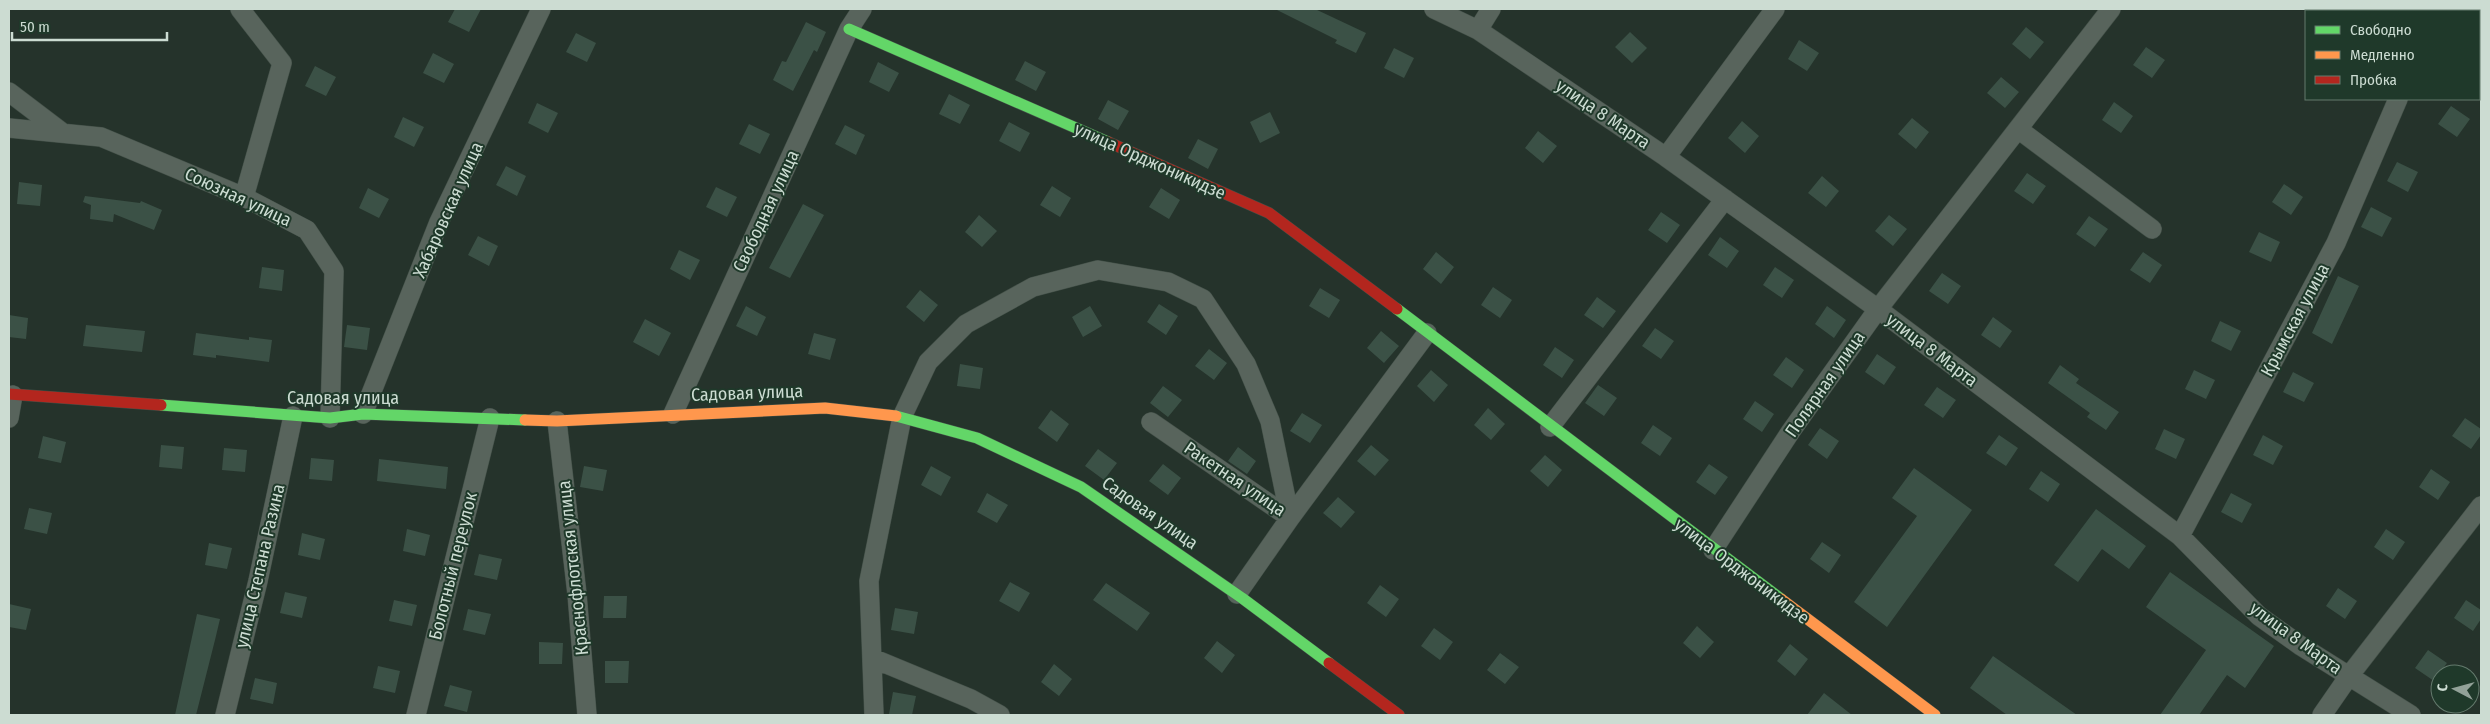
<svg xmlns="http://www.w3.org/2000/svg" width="2490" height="724" viewBox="0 0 2490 724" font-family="'Fira Sans Condensed',sans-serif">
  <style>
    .building { fill: #3b5146 }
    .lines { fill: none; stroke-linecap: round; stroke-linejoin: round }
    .street-casing { stroke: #435048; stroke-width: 20 }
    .fast-casing { stroke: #435048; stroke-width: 12 }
    .slow-casing { stroke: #435048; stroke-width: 12 }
    .jam-casing { stroke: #435048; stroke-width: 12 }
    .street { stroke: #58645c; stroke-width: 19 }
    .fast { stroke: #63d668; stroke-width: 11 }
    .slow { stroke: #ff974d; stroke-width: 11 }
    .jam { stroke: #b3261e; stroke-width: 11 }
    .labels { text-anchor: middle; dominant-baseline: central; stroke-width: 4; stroke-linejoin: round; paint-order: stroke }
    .street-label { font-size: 18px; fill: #ccdcd2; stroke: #1f392a }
  </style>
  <rect width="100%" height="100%" fill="#25332b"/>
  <!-- building -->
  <path class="building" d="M455,9H481L469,32L448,22Z
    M1275,9H1315L1366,33L1356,53L1335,43L1337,40Z
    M806,22L826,32L817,52L814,50L793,91L773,80L782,61L786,62Z
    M2026,27L2044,42L2030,59L2012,44Z
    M1630,32L1647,48L1632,63L1615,47Z
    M576,33L596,43L587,62L566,52Z
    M1799,40L1819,53L1807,71L1788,59Z
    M2146,47L2165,60L2152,78L2133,65Z
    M1394,48L1414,58L1404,78L1384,68Z
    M433,53L454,64L444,83L423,73Z
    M1025,61L1046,72L1036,91L1015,80Z
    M878,62L899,73L889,92L869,82Z
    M315,66L336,77L326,96L305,86Z
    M2001,77L2019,92L2005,108L1987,93Z
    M949,94L970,105L960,124L939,114Z
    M1108,100L1129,111L1118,130L1098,119Z
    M2114,102L2133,116L2121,133L2102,120Z
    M537,103L558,113L548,133L528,123Z
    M2451,106L2470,119L2457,137L2438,124Z
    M1270,112L1280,133L1260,143L1250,122Z
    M403,117L424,127L414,147L394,137Z
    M1912,118L1929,132L1916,149L1898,134Z
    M1742,121L1759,136L1745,153L1728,138Z
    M1009,122L1030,133L1020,152L999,141Z
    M749,124L770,134L760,154L739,144Z
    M845,125L865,135L856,155L835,144Z
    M1538,131L1557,146L1543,163L1525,148Z
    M1198,139L1218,149L1208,169L1188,158Z
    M2397,162L2418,172L2408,192L2387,181Z
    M506,166L526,176L517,196L496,185Z
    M2027,173L2046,186L2033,204L2014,191Z
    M1822,176L1839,191L1826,207L1808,193Z
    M19,182L42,185L40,206L17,204Z
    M2284,184L2303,197L2291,215L2272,202Z
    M1052,186L1071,198L1060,217L1040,205Z
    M716,187L737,197L727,217L706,207Z
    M368,188L389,199L379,218L359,208Z
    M1161,188L1180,200L1169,219L1149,207Z
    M85,196L140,203L141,201L162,210L154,230L114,214L113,222L90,219L91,205L83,202Z
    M803,204L824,215L790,278L769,268Z
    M2371,207L2392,218L2382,237L2361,227Z
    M1661,212L1680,225L1667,243L1648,230Z
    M979,215L997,231L982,247L965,232Z
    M1889,215L1907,229L1893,246L1875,231Z
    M2089,216L2108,229L2095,247L2076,234Z
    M2259,232L2280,242L2271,262L2249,252Z
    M478,236L498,246L489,266L468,255Z
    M1720,237L1739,251L1727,268L1708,255Z
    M679,250L700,260L690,280L670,269Z
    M1436,252L1454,267L1441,284L1423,269Z
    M2143,252L2162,265L2150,283L2130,270Z
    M262,267L284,270L282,291L259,288Z
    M1775,267L1794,280L1782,298L1763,285Z
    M1942,273L1961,286L1948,304L1929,291Z
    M2338,276L2359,286L2332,344L2312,333Z
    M1493,287L1512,300L1500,318L1481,305Z
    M1320,288L1340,300L1329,318L1309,306Z
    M920,290L938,305L924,322L906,307Z
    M1597,297L1616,311L1603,328L1584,315Z
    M1159,304L1178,316L1166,335L1147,322Z
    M746,306L766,317L757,336L736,326Z
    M1090,306L1102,326L1083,337L1072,317Z
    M1827,306L1846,320L1834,338L1815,324Z
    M9,315L28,318L26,339L9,337Z
    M1993,317L2012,331L2000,348L1981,335Z
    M645,319L671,333L659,356L633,342Z
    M2220,321L2241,331L2231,351L2211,341Z
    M86,325L145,331L142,352L83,346Z
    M347,325L370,328L367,350L344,347Z
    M1655,328L1674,341L1661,359L1642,346Z
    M1381,331L1399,346L1384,363L1367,348Z
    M196,333L249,340V337L272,340L269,362L216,355V358L193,355Z
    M814,333L836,339L830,360L808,354Z
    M1555,347L1574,360L1562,378L1543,365Z
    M1209,349L1227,363L1214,380L1195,366Z
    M1877,354L1896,367L1884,385L1865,372Z
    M1786,357L1804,370L1792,388L1773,375Z
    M960,364L983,368L980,389L957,386Z
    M2060,365L2079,379L2076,383L2119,412L2106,430L2087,417L2090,413L2048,383Z
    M1431,370L1448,385L1434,402L1417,386Z
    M2194,370L2215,380L2206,399L2185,389Z
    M2293,372L2314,383L2304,402L2283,392Z
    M1598,385L1617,398L1604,416L1585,403Z
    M1163,386L1182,400L1168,417L1150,403Z
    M1937,387L1956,400L1943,418L1924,405Z
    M1755,401L1774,414L1762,432L1743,419Z
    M1488,408L1505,424L1491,440L1474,425Z
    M1051,410L1069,424L1057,442L1038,428Z
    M1302,413L1322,425L1310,443L1290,431Z
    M2465,418L2481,429V435L2471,449L2452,436Z
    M1653,425L1672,438L1660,456L1641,443Z
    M1820,428L1839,441L1827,459L1808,445Z
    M2164,429L2185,439L2176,459L2155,449Z
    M1999,435L2018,448L2006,466L1986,453Z
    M2263,435L2283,446L2273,465L2253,455Z
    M43,436L66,442L61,463L38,458Z
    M161,445L184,447L182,469L159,467Z
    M1371,445L1389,460L1375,476L1357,461Z
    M1238,447L1256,461L1247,474L1228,461Z
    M224,448L247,450L245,472L222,470Z
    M1098,449L1117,463L1104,480L1085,466Z
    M1545,455L1562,470L1548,487L1530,471Z
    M311,458L334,460L332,481L309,479Z
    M379,459L448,467L446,489L377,481Z
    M1163,464L1181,478L1168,495L1149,481Z
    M1709,464L1728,477L1715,495L1696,482Z
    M584,466L607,470L603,491L580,487Z
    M931,466L951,477L941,496L921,485Z
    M1914,468L1972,510L1887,627L1854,602L1917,516L1892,498Z
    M2431,469L2450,482L2438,500L2419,487Z
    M2041,471L2060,484L2048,502L2029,489Z
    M987,493L1008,505L997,523L977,512Z
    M2231,493L2252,504L2242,523L2221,512Z
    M1338,497L1355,512L1341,528L1323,513Z
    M29,508L52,513L47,534L24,529Z
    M2096,509L2146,546L2129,569L2102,549L2078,582L2054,565Z
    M407,529L430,535L425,556L403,551Z
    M2386,529L2405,542L2393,560L2374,547Z
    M302,533L325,539L320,560L298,555Z
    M1822,542L1841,555L1829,573L1810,559Z
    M209,543L232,548L227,569L205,565Z
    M479,554L502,559L497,580L474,575Z
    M2170,572L2274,646L2245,688L2227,675L2199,715H2160L2206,650L2146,607Z
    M1010,582L1030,593L1019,612L999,601Z
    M1106,583L1150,613L1137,631L1093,600Z
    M1380,585L1399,599L1386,617L1367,603Z
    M2338,588L2357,601L2345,619L2326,606Z
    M285,592L307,597L302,618L280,613Z
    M604,596H627L626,618H603Z
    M394,600L417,605L412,626L389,621Z
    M2466,600L2481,610V619L2473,631L2454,618Z
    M9,604L31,609L26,630L9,627Z
    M895,608L918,612L914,634L891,630Z
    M468,609L491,614L485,635L463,630Z
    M197,614L220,619L215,640L196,715H175Z
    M1697,626L1714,642L1700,658L1683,643Z
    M1434,628L1453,642L1440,660L1421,646Z
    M1217,641L1235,655L1222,673L1204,658Z
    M539,642L563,643L562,664H539Z
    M1790,644L1808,659L1795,676L1777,661Z
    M2428,650L2447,663L2434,681L2415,668Z
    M1500,653L1519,667L1505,684L1487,670Z
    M1993,656L2040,689L2077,715H2007L1970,688Z
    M605,661H629L628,683H605Z
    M1054,664L1072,679L1059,696L1041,682Z
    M378,666L400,671L395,693L373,688Z
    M255,678L277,683L273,704L250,699Z
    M450,685L472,691L467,712L444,706Z
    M893,692L916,696L912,715L889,714Z
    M1824,693L1852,715H1807Z"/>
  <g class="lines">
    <defs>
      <path id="street" d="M240,9L282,63L244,197
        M1434,9L1478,30L1666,157L1878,309L2180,536L2259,616L2301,646L2411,715
        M2422,9L2427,11
        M1478,30L1491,9
        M2479,37L2481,38
        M9,92L63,133
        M9,128L101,137L244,197L307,230L334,271L330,418
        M2018,129L2152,229
        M1666,157L1775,9
        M363,414L439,222L541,9
        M673,414L849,29L862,9
        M9,418L13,395
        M557,421L577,594L587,715
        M1151,422L1290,518
        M1550,427L1725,199
        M2180,536L2336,243L2398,99
        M1713,550L1791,431L1878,309L2111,9
        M1237,594L1290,518L1427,333
        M872,658L971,699L1000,715
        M225,715L258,581L293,416
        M416,715L490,418
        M874,715L869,581L902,417L928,362L966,324L1033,287L1098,270L1168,282L1203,299L1246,364L1270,421L1290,518
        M2322,715L2349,676L2481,506"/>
      <path id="fast" d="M849,29L1108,142
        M1397,309L1781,599
        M161,405L330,418L363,414L525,420
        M896,416L977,438L1081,487L1242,598L1329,663"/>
      <path id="slow" d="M525,420L557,421L825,408L896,416
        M1781,599L1935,715"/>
      <path id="jam" d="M1108,142L1269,213L1397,309
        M9,394L161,405
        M1329,663L1399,715"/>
    </defs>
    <!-- street casing -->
    <use href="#street" class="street-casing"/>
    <!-- fast casing -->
    <use href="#fast" class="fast-casing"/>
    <!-- slow casing -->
    <use href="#slow" class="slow-casing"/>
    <!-- jam casing -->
    <use href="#jam" class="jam-casing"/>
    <!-- street -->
    <use href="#street" class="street"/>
    <!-- fast -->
    <use href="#fast" class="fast"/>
    <!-- slow -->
    <use href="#slow" class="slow"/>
    <!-- jam -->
    <use href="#jam" class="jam"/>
  </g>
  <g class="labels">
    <!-- street labels -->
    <g class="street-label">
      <text transform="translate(1603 114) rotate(34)">улица 8 Марта</text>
      <text transform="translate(1150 161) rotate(24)">улица Орджоникидзе</text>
      <text transform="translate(238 197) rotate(25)">Союзная улица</text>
      <text transform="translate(448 210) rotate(-66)">Хабаровская улица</text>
      <text transform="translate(766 211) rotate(-65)">Свободная улица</text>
      <text transform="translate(2295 320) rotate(-62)">Крымская улица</text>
      <text transform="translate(1932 350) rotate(37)">улица 8 Марта</text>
      <text transform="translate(1825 384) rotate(-55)">Полярная улица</text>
      <text transform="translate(747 393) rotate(-2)">Садовая улица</text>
      <text x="343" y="398">Садовая улица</text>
      <text transform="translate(1235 479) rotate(34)">Ракетная улица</text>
      <text transform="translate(1150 513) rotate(35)">Садовая улица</text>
      <text transform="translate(260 566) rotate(-77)">улица Степана Разина</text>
      <text transform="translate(453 566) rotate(-76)">Болотный переулок</text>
      <text transform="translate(573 568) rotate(-96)">Краснофлотская улица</text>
      <text transform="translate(1742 571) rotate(37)">улица Орджоникидзе</text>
      <text transform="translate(2296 638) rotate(36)">улица 8 Марта</text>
    </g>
  </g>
  <!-- border -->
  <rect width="2490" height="724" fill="none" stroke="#ccdcd2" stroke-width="20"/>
  <!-- legend -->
  <rect x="2305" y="10" width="175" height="90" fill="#1f392a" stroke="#647a6d"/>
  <rect x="2315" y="26" width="25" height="8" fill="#63d668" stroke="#647a6d"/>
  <text x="2350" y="35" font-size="15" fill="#ccdcd2">Свободно</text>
  <rect x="2315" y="51" width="25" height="8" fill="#ff974d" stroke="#647a6d"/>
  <text x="2350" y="60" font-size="15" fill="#ccdcd2">Медленно</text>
  <rect x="2315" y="76" width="25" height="8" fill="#b3261e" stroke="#647a6d"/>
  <text x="2350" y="85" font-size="15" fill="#ccdcd2">Пробка</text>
  <!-- north arrow -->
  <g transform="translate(2455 689) rotate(276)"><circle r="24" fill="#1f392a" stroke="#647a6d"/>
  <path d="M0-4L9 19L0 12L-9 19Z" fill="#92a198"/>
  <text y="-8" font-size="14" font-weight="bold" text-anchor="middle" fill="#ccdcd2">С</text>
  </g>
  <!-- scale -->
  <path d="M12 32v8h155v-8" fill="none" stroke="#ccdcd2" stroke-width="2.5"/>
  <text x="20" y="32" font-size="15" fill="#ccdcd2" stroke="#1f392a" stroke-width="4" paint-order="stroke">50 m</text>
</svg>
